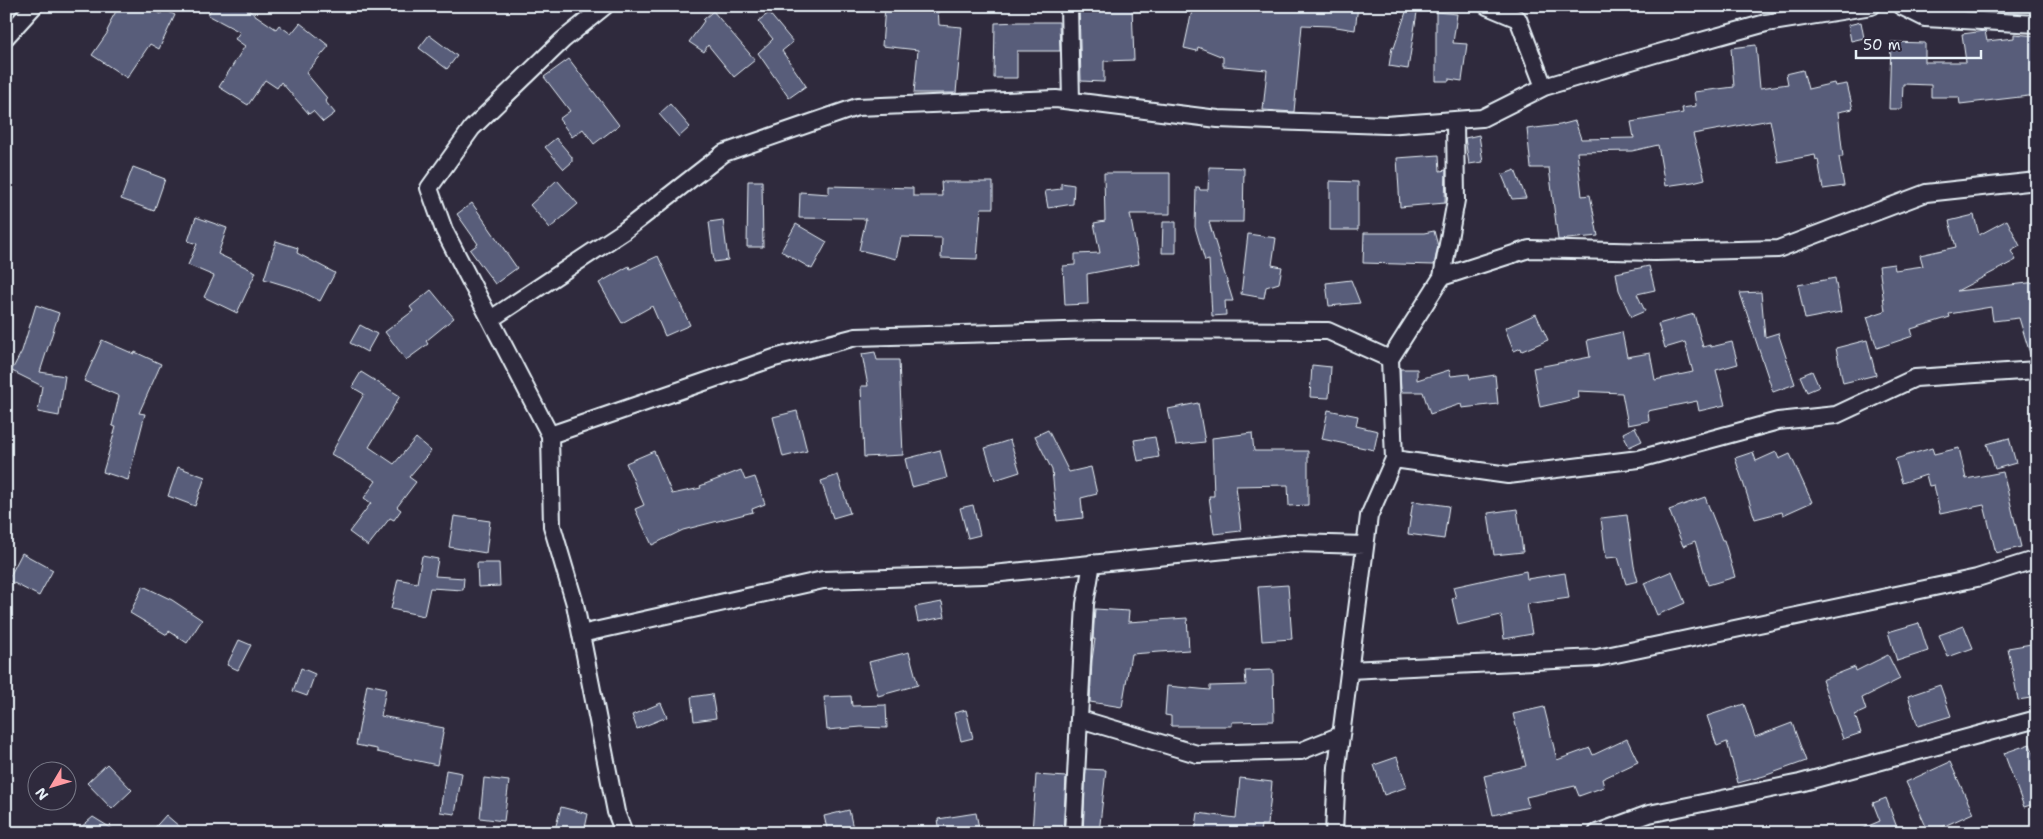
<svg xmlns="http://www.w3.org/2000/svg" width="2043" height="839" viewBox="0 0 2043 839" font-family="'Shantell Sans',sans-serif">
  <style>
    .building { fill: #595d7a; stroke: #e8f1f8 }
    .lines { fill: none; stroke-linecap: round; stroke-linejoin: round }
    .minor-casing { stroke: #e8f1f8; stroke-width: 20 }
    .minor { stroke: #2f2a3d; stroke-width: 16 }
  </style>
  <rect width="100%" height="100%" fill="#2f2a3d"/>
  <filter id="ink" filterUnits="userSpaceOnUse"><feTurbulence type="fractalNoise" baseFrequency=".02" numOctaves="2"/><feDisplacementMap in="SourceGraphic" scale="10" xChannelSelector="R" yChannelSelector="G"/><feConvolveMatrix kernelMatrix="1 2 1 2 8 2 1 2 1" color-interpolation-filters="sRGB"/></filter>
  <g filter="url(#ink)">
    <!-- building -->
    <path class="building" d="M119,6H146L161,14L163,9L175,15L159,49L150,44L127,78L92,55L108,32L107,31L111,23L110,22Z
      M213,6H242L276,29L279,25L291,34L300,23L329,46L306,73L327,98L325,101L335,113L323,122L313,111L309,114L281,82L277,88L265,80L248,105L219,87L245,46L235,39L240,32L208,15Z
      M885,6H938L939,25L962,27L956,93H914L918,50L882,46Z
      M1079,6H1132L1134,60L1104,61V82L1081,81Z
      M1193,6H1358L1355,30L1330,26L1302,25L1294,112L1263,110L1267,70L1223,66V57L1198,47L1197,51L1184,48Z
      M1408,6H1418L1408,69L1389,66L1392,47L1394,48Z
      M713,11L755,60L734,77L708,45L704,52L689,42L704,21L703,20Z
      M1436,12L1457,14L1453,43L1467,44L1462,81L1449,79V81H1436Z
      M769,13L793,42L782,51L806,86L789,98L758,53L773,39L758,21Z
      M1019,22H1059L1060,51H1017V78H994L995,23Z
      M1861,22L1864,38L1851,41L1848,25Z
      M1985,31L1987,41L2014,38V34L2037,36V95L1960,104L1959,97H1931V85L1903,84L1902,109H1889L1891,42L1925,43V62H1966L1962,34Z
      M429,35L457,56L447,69L419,48Z
      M1756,45L1760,88L1788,84L1786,74L1803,70L1808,89L1834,83L1835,86L1847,84L1853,109L1838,112L1843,157H1839L1844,186L1823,189L1818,159L1816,160L1815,155L1778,162L1770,120L1693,134L1705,179L1693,182L1665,186L1658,145L1632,151L1577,152L1582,196L1590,195L1598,236L1558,240L1549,168H1531L1527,129L1560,125L1575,121L1581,139L1634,138L1631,122L1683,113L1682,108L1696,106L1694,92L1734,87L1731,48Z
      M569,59L619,125L594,144L583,129L572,137L559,119L570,111L544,77Z
      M670,104L690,127L679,137L659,114Z
      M1479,135L1483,162L1469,164L1465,138Z
      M556,138L572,157V162L564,169L545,147Z
      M1439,155L1440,171L1446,170L1445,203L1400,207L1397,158Z
      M133,167L165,179L154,211L121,199Z
      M1209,167L1244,168L1243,222H1209L1233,301H1225L1226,315L1212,316L1209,260L1205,261L1195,227L1196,187H1199L1200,190H1208Z
      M1515,170L1526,198L1512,199L1502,175Z
      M1104,173H1170V214H1130L1139,264L1087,274L1088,304L1065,305L1063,266L1075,265V254L1100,253L1094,223L1105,221Z
      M557,180L578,204L550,228L530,205Z
      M748,181H762L763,247H747Z
      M1330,181L1358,182V230H1330Z
      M941,182H993V208H981L977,259L941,258L942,238L901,237L896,259L859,250L866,219L799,218L800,192L829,194V186L913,188V196H942Z
      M1061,183L1074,185L1073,204L1048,208L1045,191L1061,189Z
      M472,203L517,268L495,284L470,250L478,244L457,214Z
      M1974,215L1979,235L2007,220L2020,246L2011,251L2016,260L1957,291L2037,282V360H2032L2019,318L1993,321L1991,307L1949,314L1950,317L1911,329L1913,336L1877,348L1867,317L1885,311L1879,266L1894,264L1895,270L1923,266L1920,255L1956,247L1949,221Z
      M196,217L227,228L218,254L256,272L237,313L204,297L214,276L188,265L197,244L188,241Z
      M723,220L728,260L714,262L709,222Z
      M1163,222H1176V253H1162Z
      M796,224L827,242L812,269L781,251Z
      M1434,231L1438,246L1434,265L1363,263L1364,233H1424Z
      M1248,234L1276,238L1272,265L1282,267L1279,283L1266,287L1264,298L1241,294Z
      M276,241L298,248L297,253L335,273L320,301L297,289L264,279Z
      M658,256L690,325L665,336L652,306L622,323L599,283L629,266L630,269Z
      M1649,266L1655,290L1637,294L1645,311L1631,317L1619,290L1616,273Z
      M1835,278L1841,312L1805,319L1798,285Z
      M1351,280L1360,303L1329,306L1326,283Z
      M431,290L454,318L426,341L428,344L406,360L385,332L413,311L410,307Z
      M1761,292L1765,337L1778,333L1795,384L1773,392L1740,293Z
      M36,305L59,313L40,372L65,376L59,416L38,412L42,386L10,370L11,368H13L22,351Z
      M1536,314L1548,340L1522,351L1521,348L1514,351L1505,328Z
      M1694,314L1703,347L1710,345L1711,347L1732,342L1738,364L1716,370L1725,405L1699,411L1697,401L1648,411L1649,421L1628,425L1622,393L1578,391L1579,398L1540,407L1533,368L1590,357L1587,340L1622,332L1627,357L1650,353L1655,380L1693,372L1685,342L1665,348L1658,324Z
      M360,325L377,334L367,352L350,343Z
      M102,340L134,354L135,352L161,364L139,413L145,414L128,480L103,472L116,427L112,426L119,396L84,381Z
      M1867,340L1876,375L1843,383L1836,348Z
      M875,352L877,360H899L903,455L864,457L861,386H868L862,354Z
      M1312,365L1331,367L1329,398L1310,397Z
      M1400,369H1417V380L1449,370L1451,376L1469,374L1470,379L1495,375L1498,404L1462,408L1461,404L1430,414L1423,392H1401Z
      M1812,371L1819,387L1807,392L1800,376Z
      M361,372L400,396L369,447L394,464L416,438L431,451L409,477L416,482L397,507L401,510L394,520L390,518L368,546L349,532L371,503L364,498L376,481L331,454L364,394L352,387Z
      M1198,403L1205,442L1176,445L1168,409Z
      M1328,410L1358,416L1356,426L1378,431L1374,450L1322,439Z
      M797,411L807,451L783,457L773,417Z
      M1635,427L1642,441L1629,447L1623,433Z
      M1048,430L1069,472L1091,467L1097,494L1081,498L1083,518L1057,521L1052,470L1035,436Z
      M1252,433L1254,451H1308V505L1289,506L1288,485L1236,486L1241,531L1214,534L1209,496H1214L1212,438Z
      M1155,437L1159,457L1138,461L1134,440Z
      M2009,438L2016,463L1995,469L1987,444Z
      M1010,440L1020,472L995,480L985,448Z
      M1932,448L1934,454L1959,448L1966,479L2003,472L2021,547L1996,553L1984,505L1940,514L1934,485L1929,486L1926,475L1902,483L1895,459Z
      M940,450L947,478L912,487L905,459Z
      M654,451L672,494L701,488L700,486L741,470L745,480L755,477L765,504L752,509L753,512L683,530L652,545L635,509L644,505L626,463Z
      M1753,452L1756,461L1776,452L1779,459L1790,454L1812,502L1783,515L1782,512L1755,519L1735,458Z
      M178,467L205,477L195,506L168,496Z
      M838,475L850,513L833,518L821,481Z
      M1705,497L1722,540H1724L1735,577L1708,585L1695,541L1683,546L1669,510Z
      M1413,501L1449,506L1444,539L1408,534Z
      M973,505L980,535L968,538L960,508Z
      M1517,509L1523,552L1494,555L1488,513Z
      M1627,515L1634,566L1638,581L1626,584L1618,557L1606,558L1601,518Z
      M454,516L490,521L486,553L449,547Z
      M22,553L53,570L39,596L8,580Z
      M422,556L438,559L435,576L464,578L463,590L430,588L424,616L391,609L398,579L417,583Z
      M477,563H499L500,586L478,587Z
      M1526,571L1527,579L1565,573L1569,598L1527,604L1532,634L1504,639L1501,615L1458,625L1452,599L1456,598L1453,587Z
      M1672,571L1685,603L1657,615L1644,583Z
      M1288,585L1292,639L1262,641L1258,587Z
      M143,586L172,600L202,620L187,643L169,631L167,635L130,613Z
      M942,602L945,617L918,622L915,607Z
      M1095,609L1129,611L1128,622L1187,618L1189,650L1131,654L1122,707L1090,702L1092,660L1095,639H1093Z
      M1919,623L1928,651L1897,661L1888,632Z
      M1964,626L1973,648L1948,657L1939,635Z
      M239,640L251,645L238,670L227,665Z
      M2037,643V697L2018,700L2008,648Z
      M909,652L918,685L878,696L869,662Z
      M1888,655L1900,679L1862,698L1866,710L1855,715L1861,733L1843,739L1822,680L1855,667L1856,671Z
      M301,668L315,674L307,696L293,691Z
      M1273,670L1274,721L1232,722V726H1171V716L1165,715L1167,686L1210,690V686L1246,685L1245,671Z
      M367,684L386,688L381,716L444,728L437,765L377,752V749L356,745Z
      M1940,685L1951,716L1918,726L1908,696Z
      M712,694L716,718L694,721L691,697Z
      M851,696L852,706L886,705L887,728L861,727L827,730L824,697Z
      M661,703L667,717L637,729L632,715Z
      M1744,704L1755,737L1792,723L1806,761L1764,776L1738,783L1727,742L1717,746L1707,716Z
      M1544,707L1557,760L1590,748L1593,755L1627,739L1638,762L1602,779L1604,787L1579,796L1575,786L1526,797L1529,807L1493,815L1484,776L1526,766L1513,714Z
      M966,710L973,738L961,741L954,713Z
      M2030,744L2037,763V803L2024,807L2004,753Z
      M1397,757L1407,787L1384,795L1374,765Z
      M1950,762L1973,813L1929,833L1906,782Z
      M107,764L132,790L112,809L87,783Z
      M1086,769L1106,770L1099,833H1083Z
      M446,770L462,773L455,814L440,812Z
      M1036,775L1066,777L1063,833L1032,832Z
      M484,778L509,781L504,821L480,818Z
      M1240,778L1272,782L1268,825H1261L1260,833H1195L1198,813L1236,818Z
      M1886,798L1899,833H1852L1880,821L1873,803Z
      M561,807L588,814L584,833H554Z
      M849,810L854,833H828L824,816Z
      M976,813L980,833H940L938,819Z
      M166,815L187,833H150Z
      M93,817L119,833H74Z"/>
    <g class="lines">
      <defs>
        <path id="minor" d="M605,6L563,40L472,128L429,188L444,230L550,435L552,526L575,604L616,812L624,833
          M1069,6L1071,101
          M1487,6L1518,19L1544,87
          M1901,6L1925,18L2037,24
          M6,37L34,6
          M1442,277L1529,249L1655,252L1778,249L1926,193L2037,181
          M491,319L624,231L724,153L857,107L1056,99L1218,119L1386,125L1482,118L1544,87L1655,54L1766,23L1872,6
          M550,435L774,358L856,337L1100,330L1328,331L1390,359
          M1394,459L1508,475L1639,459L1778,421L1836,415L1915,378L2037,370
          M581,634L823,580L983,575L1294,543L1365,545
          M1349,670L1597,658L1977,578L2037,559
          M1080,719L1197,754L1301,751L1341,735
          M1073,833L1085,604L1092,563
          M1334,833L1337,767L1369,516L1394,459L1390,359L1442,277L1456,200L1455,120
          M1597,833L1649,814L1800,783L2037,719"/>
      </defs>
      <!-- minor casing -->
      <use href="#minor" class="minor-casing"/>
      <!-- minor -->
      <use href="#minor" class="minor"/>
    </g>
  </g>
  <!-- margin -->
  <rect width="2043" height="839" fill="none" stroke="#2f2a3d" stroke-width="25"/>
  <rect x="12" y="12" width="2018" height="814" fill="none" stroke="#e8f1f8" stroke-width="2" filter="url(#ink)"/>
  <!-- north arrow -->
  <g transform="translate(52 786) rotate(232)"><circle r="24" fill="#2f2a3d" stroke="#797a88"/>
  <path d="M0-4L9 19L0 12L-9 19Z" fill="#ff9aa2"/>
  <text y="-8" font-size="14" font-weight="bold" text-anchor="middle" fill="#e8f1f8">N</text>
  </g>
  <!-- scale -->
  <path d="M1856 50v8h125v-8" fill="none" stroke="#e8f1f8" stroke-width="2.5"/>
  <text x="1863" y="50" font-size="15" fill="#e8f1f8" stroke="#2f2a3d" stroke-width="4" paint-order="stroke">50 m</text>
</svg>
